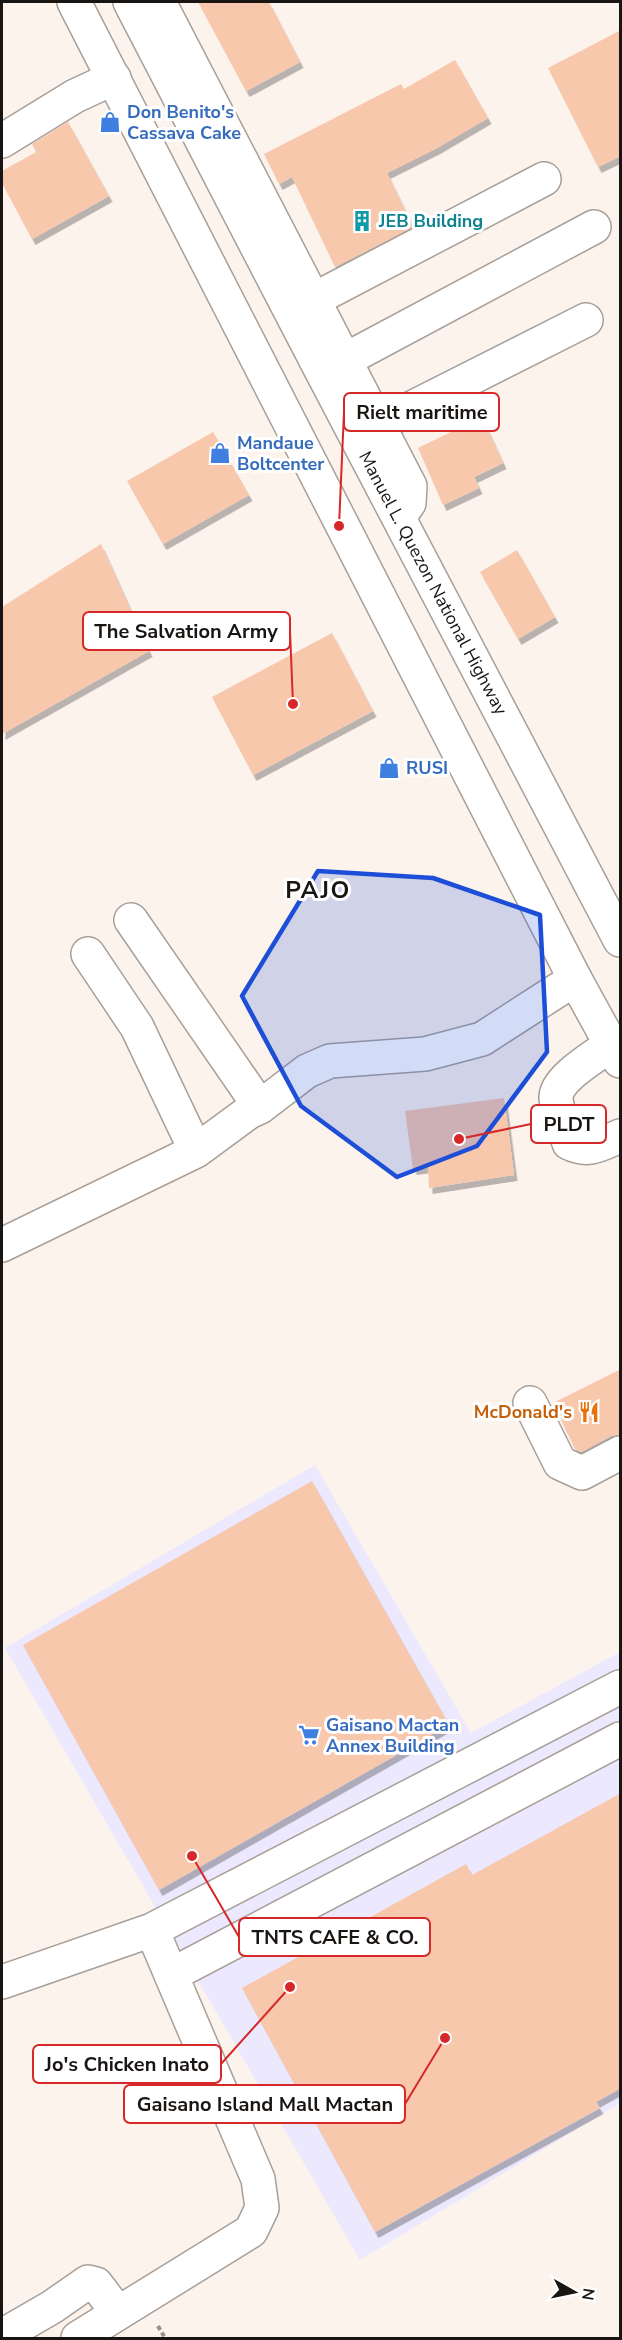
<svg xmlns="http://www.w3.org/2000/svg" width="622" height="2340" viewBox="0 0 622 2340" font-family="'Nunito Sans',sans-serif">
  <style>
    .commercial { fill: #ece8fe }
    .building { fill: #f8c8ad; filter: url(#shadow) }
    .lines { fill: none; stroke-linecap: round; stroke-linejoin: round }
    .minor-casing { stroke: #a89f99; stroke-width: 36 }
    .major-casing { stroke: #a89f99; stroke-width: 36 }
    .path { stroke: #98918c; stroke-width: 4; stroke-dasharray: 4.5 3; stroke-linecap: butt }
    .minor { stroke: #fff; stroke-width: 33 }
    .major { stroke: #fff; stroke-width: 33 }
    .marked { fill: #1d4ed8; fill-opacity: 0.2; stroke: #1d4ed8; stroke-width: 4.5; stroke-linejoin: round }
    .labels { text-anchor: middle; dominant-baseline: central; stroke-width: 6; stroke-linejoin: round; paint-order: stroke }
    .shop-label { font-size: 18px; font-weight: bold; fill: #366cbe; stroke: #fff; text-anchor: start }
    .culture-label { font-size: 18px; font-weight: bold; fill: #0d838f; stroke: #fff; text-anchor: start }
    .street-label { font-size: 18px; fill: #191513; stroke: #fff }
    .food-label { font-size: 18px; font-weight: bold; fill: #c56008; stroke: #fff; text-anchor: end }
    .district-label { font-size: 24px; font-weight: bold; letter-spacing: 1.5px; fill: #191513; stroke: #fff }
    .leader { fill: none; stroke: #d62828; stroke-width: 2 }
    .callout-dot { fill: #d62828; stroke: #fff; stroke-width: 2 }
    .callout { fill: #fff; stroke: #d62828; stroke-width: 2 }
    .callout-label { font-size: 20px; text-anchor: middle; font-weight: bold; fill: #191513 }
  </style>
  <defs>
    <filter id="shadow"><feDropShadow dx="3.5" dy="6" stdDeviation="0" flood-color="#0004"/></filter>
  </defs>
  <rect width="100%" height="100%" fill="#fdf3ed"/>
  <!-- commercial -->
  <path class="commercial" d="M315,1465L471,1733L620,1652V2103L360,2260L5,1648Z"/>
  <!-- building -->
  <path class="building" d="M198,2H269L300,62L246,91Z
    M621,30V156L598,167L548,68Z
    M455,60L488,118L437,148L387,173L413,227L335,267L292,177L279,184L264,154L401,84L404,89Z
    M68,122L109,196L32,239L2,183V171L36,152L32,144Z
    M474,400L503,463L474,477L479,488L443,505L418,448L455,430L447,412Z
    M213,432L249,495L163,544L127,481Z
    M101,544L149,651L2,734V607Z
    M517,550L555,617L518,639L480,572Z
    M332,633L373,711L253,775L212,697Z
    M504,1098L514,1175L429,1188L428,1167L413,1169L405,1111Z
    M621,1369V1434L611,1436L581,1452L575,1449L553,1403Z
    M312,1481L449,1725L159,1890L23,1645Z
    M621,1793V2088L596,2102L600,2108L375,2232L242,1988L466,1864L472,1875Z"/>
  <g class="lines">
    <defs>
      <path id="minor" d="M2,141L75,96L114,78
        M313,300L544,179
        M345,360L594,227
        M378,425L586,320
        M131,920L260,1107
        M88,954L137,1027L196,1151
        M612,1044C597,1055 555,1079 556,1098C557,1112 565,1130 569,1143C589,1153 601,1144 620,1136
        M2,1245L196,1151L249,1112L260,1107L307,1071L330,1061L425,1054L482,1039L575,979
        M530,1403L560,1463L582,1473L620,1453
        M171,1975L620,1739
        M2,1982L152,1930L620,1687
        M2,2336L52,2307L88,2282L96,2284L118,2313
        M78,2338L251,2231L262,2208L258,2179L152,1930"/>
      <path id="major" d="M74,2L575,979L620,1061
        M130,2L320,368L620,940
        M159,2L410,486L409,503L399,517"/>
    </defs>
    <!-- minor casing -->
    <use href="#minor" class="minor-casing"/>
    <!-- major casing -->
    <use href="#major" class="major-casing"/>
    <!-- path -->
    <path class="path" d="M158,2326L165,2338"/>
    <!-- minor -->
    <use href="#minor" class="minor"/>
    <!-- major -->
    <use href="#major" class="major"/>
  </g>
  <!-- marked area -->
  <path class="marked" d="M318,871L433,878L540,915L547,1052L477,1146L397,1177L301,1106L242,996Z"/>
  <!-- icons -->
  <defs>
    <symbol id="shop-bare" viewBox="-9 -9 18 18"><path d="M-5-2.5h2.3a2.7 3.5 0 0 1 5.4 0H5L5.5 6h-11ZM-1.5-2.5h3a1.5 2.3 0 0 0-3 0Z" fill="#3f7fe0" stroke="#fff" stroke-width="2.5" paint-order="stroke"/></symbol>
    <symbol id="building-bare" viewBox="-9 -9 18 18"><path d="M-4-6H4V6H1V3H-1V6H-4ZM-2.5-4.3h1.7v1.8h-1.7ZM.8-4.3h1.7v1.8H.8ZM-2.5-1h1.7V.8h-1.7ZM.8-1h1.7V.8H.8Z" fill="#0f9aa8" stroke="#fff" stroke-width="2.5" paint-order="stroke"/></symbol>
    <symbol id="restaurant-bare" viewBox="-9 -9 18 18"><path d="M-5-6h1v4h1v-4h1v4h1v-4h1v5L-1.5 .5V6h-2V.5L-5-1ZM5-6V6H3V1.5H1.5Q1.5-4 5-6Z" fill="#e8710a" stroke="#fff" stroke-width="2.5" paint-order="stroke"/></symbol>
    <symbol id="supermarket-bare" viewBox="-9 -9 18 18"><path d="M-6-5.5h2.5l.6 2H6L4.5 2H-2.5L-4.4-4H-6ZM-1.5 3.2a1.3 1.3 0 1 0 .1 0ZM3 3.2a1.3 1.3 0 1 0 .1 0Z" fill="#3f7fe0" stroke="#fff" stroke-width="2.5" paint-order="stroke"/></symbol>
  </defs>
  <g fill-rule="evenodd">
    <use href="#shop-bare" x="95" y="107" width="30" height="30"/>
    <use href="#building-bare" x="347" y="206" width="30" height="30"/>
    <use href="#shop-bare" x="205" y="438" width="30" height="30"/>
    <use href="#shop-bare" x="374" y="753" width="30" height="30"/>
    <use href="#restaurant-bare" x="574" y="1397" width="30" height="30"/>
    <use href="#supermarket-bare" x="294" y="1720" width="30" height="30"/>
  </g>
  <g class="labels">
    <!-- shop labels -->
    <g class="shop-label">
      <text x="127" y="112">Don Benito's<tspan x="127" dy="21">Cassava Cake</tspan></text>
      <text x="237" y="443">Mandaue<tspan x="237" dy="21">Boltcenter</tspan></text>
      <text x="406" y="768">RUSI</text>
      <text x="326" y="1725">Gaisano Mactan<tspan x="326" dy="21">Annex Building</tspan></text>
    </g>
    <!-- culture labels -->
    <g class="culture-label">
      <text x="379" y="221">JEB Building</text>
    </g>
    <!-- street labels -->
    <g class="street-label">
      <text transform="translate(433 583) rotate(62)">Manuel L. Quezon National Highway</text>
    </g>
    <!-- food labels -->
    <g class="food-label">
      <text x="572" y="1412">McDonald's</text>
    </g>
    <!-- district labels -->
    <g class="district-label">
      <text x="318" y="890">PAJO</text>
    </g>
  </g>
  <!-- callouts -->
  <path class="leader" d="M339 526L344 412M293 704L290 631M459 1139L531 1124M192 1856L239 1937M290 1987L221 2064M445 2038L405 2104"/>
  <g class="callout-dot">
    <circle cx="339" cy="526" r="6"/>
    <circle cx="293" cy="704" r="6"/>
    <circle cx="459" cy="1139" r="6"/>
    <circle cx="192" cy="1856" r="6"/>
    <circle cx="290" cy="1987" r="6"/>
    <circle cx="445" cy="2038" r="6"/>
  </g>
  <g class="callout">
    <rect x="344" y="393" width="155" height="38" rx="6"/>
    <rect x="83" y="612" width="207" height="38" rx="6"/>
    <rect x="531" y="1105" width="75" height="38" rx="6"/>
    <rect x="239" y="1918" width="191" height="38" rx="6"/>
    <rect x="33" y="2045" width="188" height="38" rx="6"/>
    <rect x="124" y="2085" width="281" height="38" rx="6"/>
  </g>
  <g class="callout-label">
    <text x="422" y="419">Rielt maritime</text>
    <text x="186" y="638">The Salvation Army</text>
    <text x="569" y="1131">PLDT</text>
    <text x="335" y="1944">TNTS CAFE &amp; CO.</text>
    <text x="127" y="2071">Jo's Chicken Inato</text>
    <text x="265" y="2111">Gaisano Island Mall Mactan</text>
  </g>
  <!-- border -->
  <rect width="622" height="2340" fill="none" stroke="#191513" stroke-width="6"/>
  <!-- north arrow -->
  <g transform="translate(574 2292) rotate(99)" stroke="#ffffff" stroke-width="4.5" paint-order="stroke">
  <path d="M0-4.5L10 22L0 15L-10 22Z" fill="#191513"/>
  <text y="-9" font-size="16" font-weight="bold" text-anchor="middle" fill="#191513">N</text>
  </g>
</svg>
